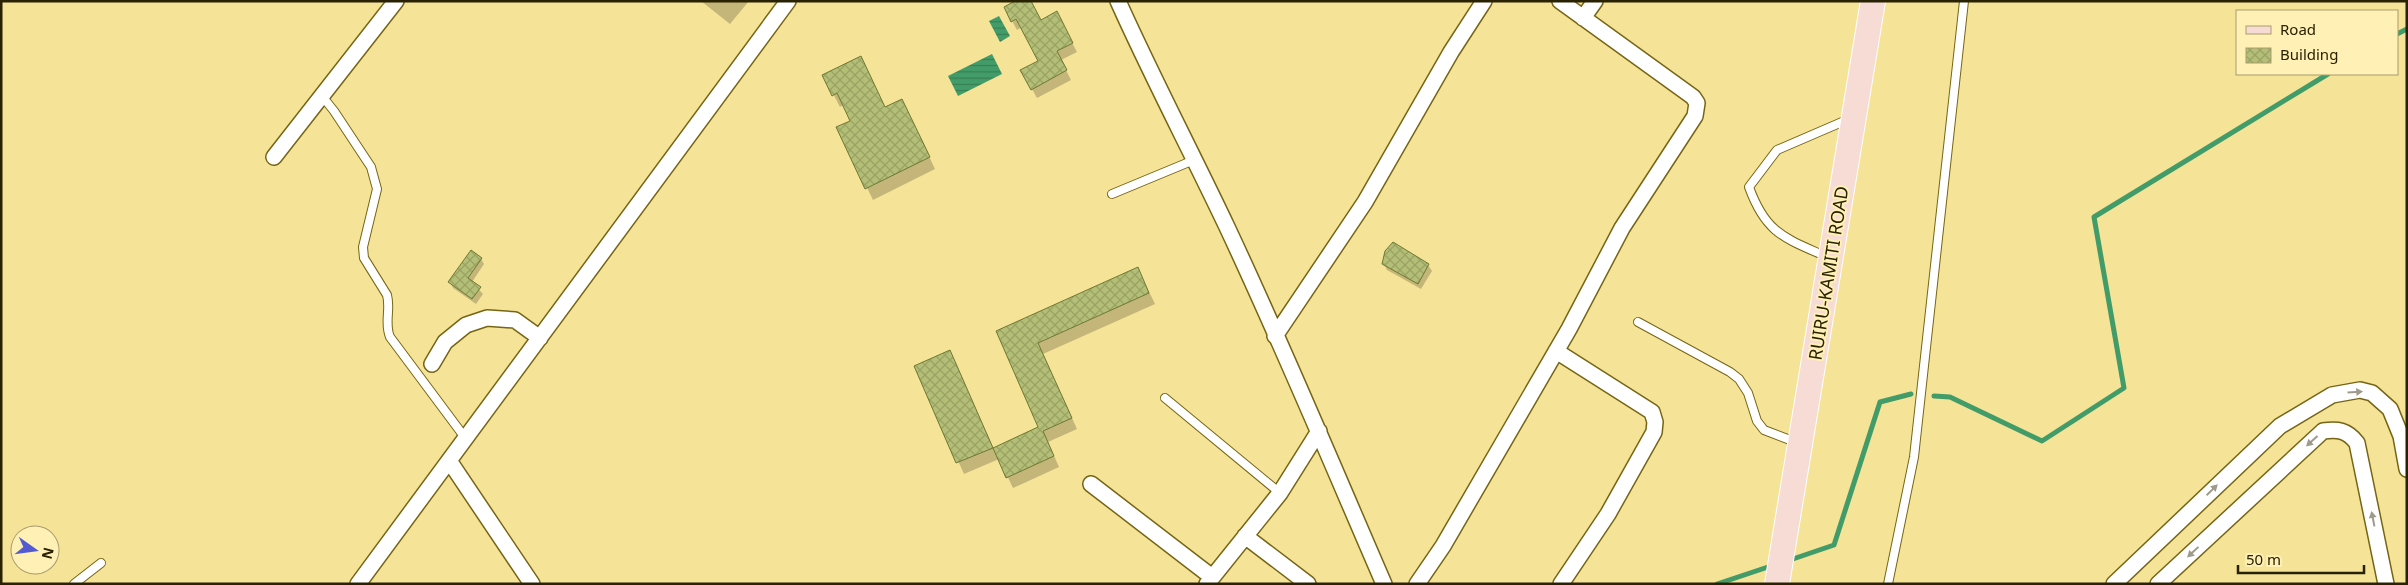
<svg xmlns="http://www.w3.org/2000/svg" width="2408" height="585" viewBox="0 0 2408 585" font-family="'Noto Sans',sans-serif">
  <style>
    .water { fill: url(#water-rules) }
    .shadow { fill: #0003 }
    .lines { fill: none; stroke-linecap: round; stroke-linejoin: round }
    .stream { stroke: #429c69; stroke-width: 5 }
    .building { fill: url(#building-cross-hatch); stroke: #6f7931 }
    .lane-casing { stroke: #766515; stroke-width: 10 }
    .street-casing { stroke: #766515; stroke-width: 18 }
    .primary-casing { stroke: #fff; stroke-width: 26 }
    .lane { stroke: #fff; stroke-width: 8 }
    .street { stroke: #fff; stroke-width: 15 }
    .primary { stroke: #f6dcd4; stroke-width: 24 }
    .oneway { fill: #9e9b8d }
    .labels { text-anchor: middle; dominant-baseline: central; stroke-width: 4; stroke-linejoin: round; paint-order: stroke }
    .street-label { font-size: 18px; fill: #282102; stroke: #fff0b5 }
  </style>
  <defs>
    <pattern id="water-rules" width="6" height="5" patternUnits="userSpaceOnUse" patternTransform="scale(1.25)"><rect width="6" height="5" fill="#429c69"/><path d="M0 2.5h6" fill="none" stroke="#377f54"/></pattern>
    <pattern id="building-cross-hatch" width="8" height="8" patternUnits="userSpaceOnUse" patternTransform="scale(1.25)"><rect width="8" height="8" fill="#b3be76"/><path d="M0 0l8 8M0 8l8-8" fill="none" stroke="#9aa364"/></pattern>
  </defs>
  <rect width="100%" height="100%" fill="#f5e398"/>
  <!-- water -->
  <path class="water" d="M999,16L1010,36L1000,42L989,21Z
    M992,54L1002,74L958,96L948,76Z"/>
  <!-- shadow -->
  <path class="shadow" d="M701,1H749L730,24Z
    M1005,8L1041,21L1061,22L1077,52L1061,60L1071,80L1037,98L1032,89L1040,61L1022,27L1017,30Z
    M824,76L886,108L908,112L935,169L873,200L838,128L852,121L844,104L840,107Z
    M481,259L484,264L472,282L483,294L476,304L453,288L450,282Z
    M1384,264L1428,265L1432,271L1421,289L1387,270Z
    M1138,269L1155,304L1043,354L1077,429L1048,442L1059,467L1013,488L999,459L964,474L915,366L949,351L994,449L1040,428L997,331Z"/>
  <g class="lines">
    <!-- stream -->
    <path class="stream" d="M2397,34L2407,29
      M1934,396L1950,397L2042,441L2124,388L2094,217L2328,74
      M1787,561L1834,545L1880,402L1911,394
      M1717,584L1774,565"/>
  </g>
  <!-- building -->
  <path class="building" d="M1015,1H1031L1041,20L1057,11L1073,43L1057,51L1067,70L1031,90L1020,70L1038,61L1016,19L1011,22L1004,7Z
    M861,56L885,107L902,99L930,157L865,189L836,127L850,121L837,93L832,96L822,75Z
    M1393,242L1429,264L1418,284L1382,264L1385,251Z
    M471,250L482,258L468,278L481,287L472,299L448,282Z
    M1138,267L1149,293L1038,343L1072,418L1043,431L1054,456L1006,478L993,448L1038,427L996,331Z
    M950,350L993,448L956,463L914,366Z"/>
  <g class="lines">
    <defs>
      <path id="lane" d="M322,96L334,111L371,167L377,189L363,247L364,258L387,295C391,309 384,323 390,337L466,439
        M1112,194L1194,160
        M1827,257C1785,238 1766,234 1749,187L1777,150L1849,119
        M1638,322L1730,372L1739,379L1748,393L1757,421L1764,430L1798,443
        M1165,398L1280,493
        M74,584L101,563
        M1888,584L1914,457L1964,1"/>
      <path id="street" d="M1118,1C1152,77 1191,151 1227,227C1282,344 1332,464 1384,584
        M1583,18L1595,1
        M274,157L396,1
        M1275,336L1365,202L1451,52L1484,1
        M1556,351L1652,412L1655,422L1654,432L1608,514L1561,584
        M432,364L445,342L466,325L487,318L515,320L540,338
        M450,462L532,584
        M1091,484L1212,577
        M1245,536L1308,584
        M358,584L788,1
        M1207,584L1280,493L1319,431
        M1417,584L1443,546L1569,329L1622,228L1695,116L1697,103L1693,97L1560,1
        M2114,584L2280,426L2332,395L2360,390L2372,393L2390,409L2401,436L2407,469
        M2158,584L2323,431C2338,429 2347,430 2357,443L2386,584"/>
      <path id="primary" d="M1777,584L1873,1"/>
    </defs>
    <!-- lane casing -->
    <use href="#lane" class="lane-casing"/>
    <!-- street casing -->
    <use href="#street" class="street-casing"/>
    <!-- primary casing -->
    <use href="#primary" class="primary-casing"/>
    <!-- lane -->
    <use href="#lane" class="lane"/>
    <!-- street -->
    <use href="#street" class="street"/>
    <!-- primary -->
    <use href="#primary" class="primary"/>
  </g>
  <!-- one-way arrows -->
  <defs><path id="oneway-solid" d="M-6-.8H1V-3.2L6.5 0L1 3.2V.8H-6Z" transform="scale(1.25)"/></defs>
  <g class="oneway">
    <use href="#oneway-solid" transform="translate(2355 392) rotate(-4)"/>
    <use href="#oneway-solid" transform="translate(2312 441) rotate(138)"/>
    <use href="#oneway-solid" transform="translate(2212 490) rotate(-44)"/>
    <use href="#oneway-solid" transform="translate(2373 519) rotate(-101)"/>
    <use href="#oneway-solid" transform="translate(2193 552) rotate(137)"/>
  </g>
  <g class="labels">
    <!-- street labels -->
    <g class="street-label">
      <text transform="translate(1828 273) rotate(-81)">RUIRU-KAMITI ROAD</text>
    </g>
  </g>
  <!-- border -->
  <rect width="2408" height="585" fill="none" stroke="#282102" stroke-width="5"/>
  <!-- legend -->
  <rect x="2236" y="10" width="162" height="65" fill="#fff0b5" stroke="#a99d6d"/>
  <rect x="2246" y="26" width="25" height="8" fill="#f6dcd4" stroke="#a99d6d"/>
  <text x="2280" y="35" font-size="15" fill="#282102">Road</text>
  <rect x="2246" y="48" width="25" height="15" fill="url(#building-cross-hatch)" stroke="#a99d6d"/>
  <text x="2280" y="60" font-size="15" fill="#282102">Building</text>
  <!-- north arrow -->
  <g transform="translate(35 550) rotate(104)"><circle r="24" fill="#fff0b5" stroke="#a99d6d"/>
  <path d="M0-4L9 19L0 12L-9 19Z" fill="#545bd2"/>
  <text y="-8" font-size="14" font-weight="bold" text-anchor="middle" fill="#282102">N</text>
  </g>
  <!-- scale -->
  <path d="M2238 565v8h126v-8" fill="none" stroke="#282102" stroke-width="2.5"/>
  <text x="2246" y="565" font-size="15" fill="#282102" stroke="#fff0b5" stroke-width="4" paint-order="stroke">50 m</text>
</svg>
